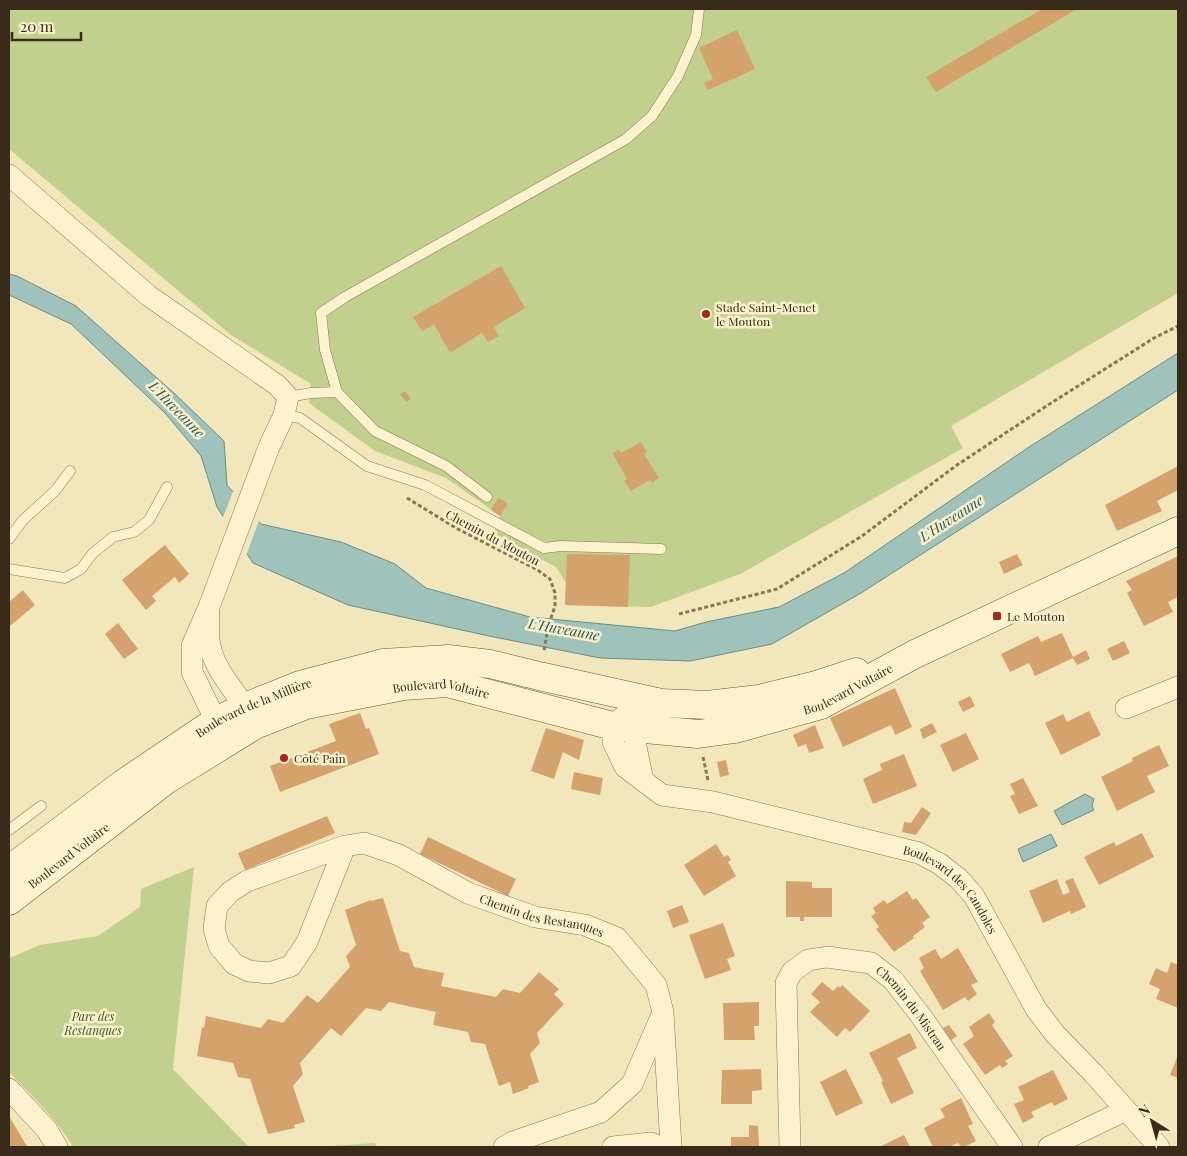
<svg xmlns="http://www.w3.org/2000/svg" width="1187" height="1156" viewBox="0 0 1187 1156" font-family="'Playfair Display',serif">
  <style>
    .green { fill: #c2d08e }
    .water { fill: #9fc2bb; stroke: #66908a }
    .pier { fill: #f2e7bb }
    .building { fill: #d4a26d }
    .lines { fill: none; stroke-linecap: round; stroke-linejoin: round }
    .lane-casing { stroke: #8a7653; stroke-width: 11 }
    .street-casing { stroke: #8a7653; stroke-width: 22 }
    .secondary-casing { stroke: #6b5637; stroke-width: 29 }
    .path { stroke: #8a7653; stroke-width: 3; stroke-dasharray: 4 2.5; stroke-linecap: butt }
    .lane { stroke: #fcf3ce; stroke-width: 10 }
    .street { stroke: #fcf3ce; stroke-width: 21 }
    .secondary { stroke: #fcf3ce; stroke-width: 28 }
    .poi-dot { fill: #9e2a1e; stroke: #f8f0cb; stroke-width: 2 }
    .labels { text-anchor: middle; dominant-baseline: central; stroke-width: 5; stroke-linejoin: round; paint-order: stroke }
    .poi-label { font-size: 12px; fill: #382b1a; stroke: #f8f0cb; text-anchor: start }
    .street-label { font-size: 12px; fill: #382b1a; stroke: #f8f0cb }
    .park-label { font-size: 12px; font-style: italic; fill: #42561e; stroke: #f8f0cb }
    .water-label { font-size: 14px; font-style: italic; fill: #275759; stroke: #f8f0cb }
  </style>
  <rect width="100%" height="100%" fill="#f2e7bb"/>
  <!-- green -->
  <path class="green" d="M9,9H1178V293L951,426L963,448L740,574L651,607L565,605L566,583L556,567L493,534L500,516L446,478L375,451L309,403L311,384L231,335L9,149Z
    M194,867L173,1069L249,1147H73C57,1119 31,1095 9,1072V958L40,945L98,936L140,907L141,889Z
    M375,1143L377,1147H316Z"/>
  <!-- water -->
  <path class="water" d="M9,274L17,276L76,306L175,394L224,441L227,485L261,524L341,542L395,564L426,588L530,617L675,631L706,622L779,607L844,573L1029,447L1178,353V390L861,593L772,644L690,661L600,658L489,636L348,605L253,563L217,507L201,456L165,413L71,324L9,295Z
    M1085,794L1094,799L1092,806L1094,810L1062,825L1054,811Z
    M1051,834L1057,846L1023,862L1018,849Z"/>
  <!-- pier -->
  <path class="pier" d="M234,489L260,518L246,556L222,520Z"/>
  <!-- building -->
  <path class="building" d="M1042,9H1077L936,92L926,77Z
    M737,30L755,69L708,90L704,83L713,79L699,48Z
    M501,266L525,308L494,327L499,336L488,342L482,333L450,353L434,324L422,331L413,317Z
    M405,391L411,399L406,402L400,394Z
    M641,442L647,452L644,454L659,478L652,483L650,480L631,491L624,481L627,479L613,454L619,449L621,453Z
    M1178,466V490L1157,501L1162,511L1117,531L1105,505Z
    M498,498L508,503L500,516L491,510Z
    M165,545L189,574L179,583L175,577L152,596L156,601L146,610L122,580Z
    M567,554L630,555L628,607L565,605Z
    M1017,554L1023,565L1004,574L999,562Z
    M1178,556V597L1168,602L1173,612L1144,626L1127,593L1132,590L1126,581Z
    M23,590L35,605L10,626L9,602Z
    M118,623L138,649L124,659L105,634Z
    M1062,633L1073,657L1086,650L1090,659L1077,665L1073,658L1035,676L1029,663L1010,672L1001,654L1038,636L1041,642Z
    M1124,641L1130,653L1113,661L1107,649Z
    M895,688L912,727L895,735L891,725L843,747L830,718Z
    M970,696L975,706L963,712L958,702Z
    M1089,711L1101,735L1061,755L1045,723L1063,714L1067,722Z
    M360,713L366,729L369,728L379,754L280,792L270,766L336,741L329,724Z
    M932,723L937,732L923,739L920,729Z
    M815,725L824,748L809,753L806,744L798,747L793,735Z
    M546,728L584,740L579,760L563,752L554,779L531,771Z
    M966,733L979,759L953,772L940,745Z
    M1159,745L1169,766L1147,776L1155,792L1117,811L1101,777L1133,761L1132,758Z
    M904,754L917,786L873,804L863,779L882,770L880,764Z
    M726,760L729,775L720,777L717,762Z
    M574,772L603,778L600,795L571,789Z
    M1023,778L1038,806L1019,814L1010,796L1015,794L1010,784Z
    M922,807L931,813L916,835L902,832L904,822L911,823Z
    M327,816L335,833L245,870L238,853Z
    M1142,833L1154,857L1099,885L1084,857L1114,842L1116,846Z
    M428,837L516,879L508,896L420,854Z
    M716,844L724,857L728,855L731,860L728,862L736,876L704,896L684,865Z
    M1073,878L1086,907L1071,914L1070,911L1043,923L1029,891L1057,879L1063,895L1070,892L1065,881Z
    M786,881L812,882V888H832V917H804V921H800V917H786Z
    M907,891L913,900L916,898L930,917L922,923L925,927L913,936L914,938L894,952L876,929L879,927L871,916L876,913L873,908L884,900L887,904Z
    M383,898L400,951L409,953L414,967L444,973L441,986L496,997L503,989L520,993L539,972L559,989L554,994L564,1004L537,1033L540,1043L530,1054L539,1082L528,1086L529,1088L513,1094L510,1082L499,1086L485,1044L471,1042L468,1032L433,1025L436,1012L389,1002L381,1011L366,1008L341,1036L331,1028L300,1063L303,1074L293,1086L305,1122L294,1125L295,1128L268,1134L250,1079L238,1077L233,1063L197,1056L202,1027L204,1028L206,1016L261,1028L268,1019L283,1023L307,995L318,1003L350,967L346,956L356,945L345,910L371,900V901Z
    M682,905L689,922L673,928L667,911Z
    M723,923L735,956L727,959L731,970L705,979L689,935Z
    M958,948L978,982L971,985L977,994L968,1001L965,997L943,1010L920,971L924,968L919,958L935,949L941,959Z
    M1171,962L1178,965V1008L1156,999L1160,989L1149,984L1156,968L1167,973Z
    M822,982L833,991L838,986L840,988L842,985L870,1011L850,1032L845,1028L837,1037L810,1012L820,1002L811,994Z
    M759,1002V1026H754L755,1040H724L723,1003Z
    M989,1013L995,1022L992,1025L1013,1056L1005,1061L1008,1064L1002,1068L1000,1065L985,1075L963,1044L974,1036L969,1027Z
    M949,1025L957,1036L951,1040L943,1028Z
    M910,1033L917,1048L897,1058L914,1093L891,1104L881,1082L883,1081L869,1053Z
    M1178,1055V1078L1170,1075Z
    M761,1069L762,1090L752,1091V1104H721L722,1070Z
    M846,1069L863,1103L836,1116L820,1082Z
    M1053,1070L1068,1099L1054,1106L1052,1102L1031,1112L1034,1117L1023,1123L1014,1104L1024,1100L1018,1087Z
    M961,1098L973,1124L968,1126L976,1141L964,1147H961L958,1143L949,1147H933L924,1128L945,1117L940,1109Z
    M9,1116L25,1143L28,1147H9Z
    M749,1125L758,1126L759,1147H731V1137H749Z
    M904,1135L910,1147H879Z"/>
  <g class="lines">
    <defs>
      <path id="lane" d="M337,392L375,431L446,466L487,497
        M288,397L311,393L337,392L325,350L321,313L345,297L626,139L652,116L678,76L696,35L699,9
        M284,415L300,418L367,466L425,485L544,548L561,546L661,549
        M9,539L23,520L55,491L70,471
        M9,569L65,578L81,569L93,553L113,537L134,532L149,520L167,487
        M9,830L41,806"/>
      <g id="street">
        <path d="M9,175L149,296L277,385L288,397L284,415L269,447L209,607L192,646V672L216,721"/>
        <path d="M209,615C209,623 208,631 209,639C211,665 231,686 245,707L237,719"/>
        <path d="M1126,708L1178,687"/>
        <path id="s1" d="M661,711C636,710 631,708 613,726V742L625,767L662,795L713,802L919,853L940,864L959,879L974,896L1036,1009L1055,1034L1093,1073L1159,1147"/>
        <path d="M634,729L636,747L643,781"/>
        <path id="s2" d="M345,846L307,942L291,966L269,973L249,971L234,964L219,946L214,929L217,906L230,892L247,881L345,846L364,843L399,855L468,893L535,917L585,925L617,938L656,985L663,1012L671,1147"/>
        <path d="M9,1089L47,1130L57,1147"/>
        <path d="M504,1147L513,1142L601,1112L632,1084L661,1017"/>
        <path d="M613,1147L651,1143L660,1147"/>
        <path id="s3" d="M790,1147L786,983L792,972L808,960L827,957L871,963L893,980L921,1016L1012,1147"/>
        <path d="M1049,1147L1126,1110"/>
      </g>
      <g id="secondary">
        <path id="s4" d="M9,870L124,783L216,721L245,707L300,685L383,663L448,659L490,664L539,676L661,703L707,705L759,699L816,685L856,672"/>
        <path id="s5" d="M9,901L166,780L255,725L306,705L404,686L447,683L613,726L698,734L735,729L821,705L915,654L1178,531"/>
      </g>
    </defs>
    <!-- lane casing -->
    <use href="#lane" class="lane-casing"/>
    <!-- street casing -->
    <use href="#street" class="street-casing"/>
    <!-- secondary casing -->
    <use href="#secondary" class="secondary-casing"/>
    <!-- path -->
    <path class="path" d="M407,498L456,528L536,569L550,579L555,593V606L548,627L544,651
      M679,614L777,589L862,536L957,465L1048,405L1154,338L1178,326
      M703,757L708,780"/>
    <!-- lane -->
    <use href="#lane" class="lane"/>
    <!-- street -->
    <use href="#street" class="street"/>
    <!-- secondary -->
    <use href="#secondary" class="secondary"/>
  </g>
  <!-- markers -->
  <g class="poi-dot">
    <circle cx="706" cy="314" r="5"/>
    <rect x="992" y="611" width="10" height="10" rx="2.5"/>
    <circle cx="284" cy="758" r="5"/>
  </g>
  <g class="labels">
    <!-- poi labels -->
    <g class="poi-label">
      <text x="716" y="307">Stade Saint-Menet<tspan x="716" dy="14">le Mouton</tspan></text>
      <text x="1007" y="616">Le Mouton</text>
      <text x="294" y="758">Côté Pain</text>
    </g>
    <!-- street labels -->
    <g class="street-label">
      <text transform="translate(493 537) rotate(28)">Chemin du Mouton</text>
      <text stroke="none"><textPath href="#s5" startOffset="915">Boulevard Voltaire</textPath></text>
      <text stroke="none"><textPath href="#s5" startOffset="495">Boulevard Voltaire</textPath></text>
      <text stroke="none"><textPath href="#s4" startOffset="295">Boulevard de la Millière</textPath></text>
      <text stroke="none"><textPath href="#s5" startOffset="75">Boulevard Voltaire</textPath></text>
      <text stroke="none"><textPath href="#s1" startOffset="455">Boulevard des Candoles</textPath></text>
      <text stroke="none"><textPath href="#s2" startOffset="612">Chemin des Restanques</textPath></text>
      <text stroke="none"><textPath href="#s3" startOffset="321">Chemin du Mistrau</textPath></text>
    </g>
    <!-- park labels -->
    <g class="park-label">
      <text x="93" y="1016">Parc des<tspan x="93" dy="14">Restanques</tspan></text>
    </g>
    <!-- water labels -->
    <g class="water-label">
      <text transform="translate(177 409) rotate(46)">L'Huveaune</text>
      <text transform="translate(951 518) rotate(-33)">L'Huveaune</text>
      <text transform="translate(564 629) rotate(10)">L'Huveaune</text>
    </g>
  </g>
  <!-- border -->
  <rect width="1187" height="1156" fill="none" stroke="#382b1a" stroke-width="20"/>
  <!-- north arrow -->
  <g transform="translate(1152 1121) rotate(323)" stroke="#f8f0cb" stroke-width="4" paint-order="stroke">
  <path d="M0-4L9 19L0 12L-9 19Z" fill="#382b1a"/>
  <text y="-8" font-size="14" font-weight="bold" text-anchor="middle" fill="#382b1a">N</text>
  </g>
  <!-- scale -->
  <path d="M12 32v8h69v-8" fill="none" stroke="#382b1a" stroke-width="2.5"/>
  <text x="20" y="32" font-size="15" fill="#382b1a" stroke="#f8f0cb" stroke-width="4" paint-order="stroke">20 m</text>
</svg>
